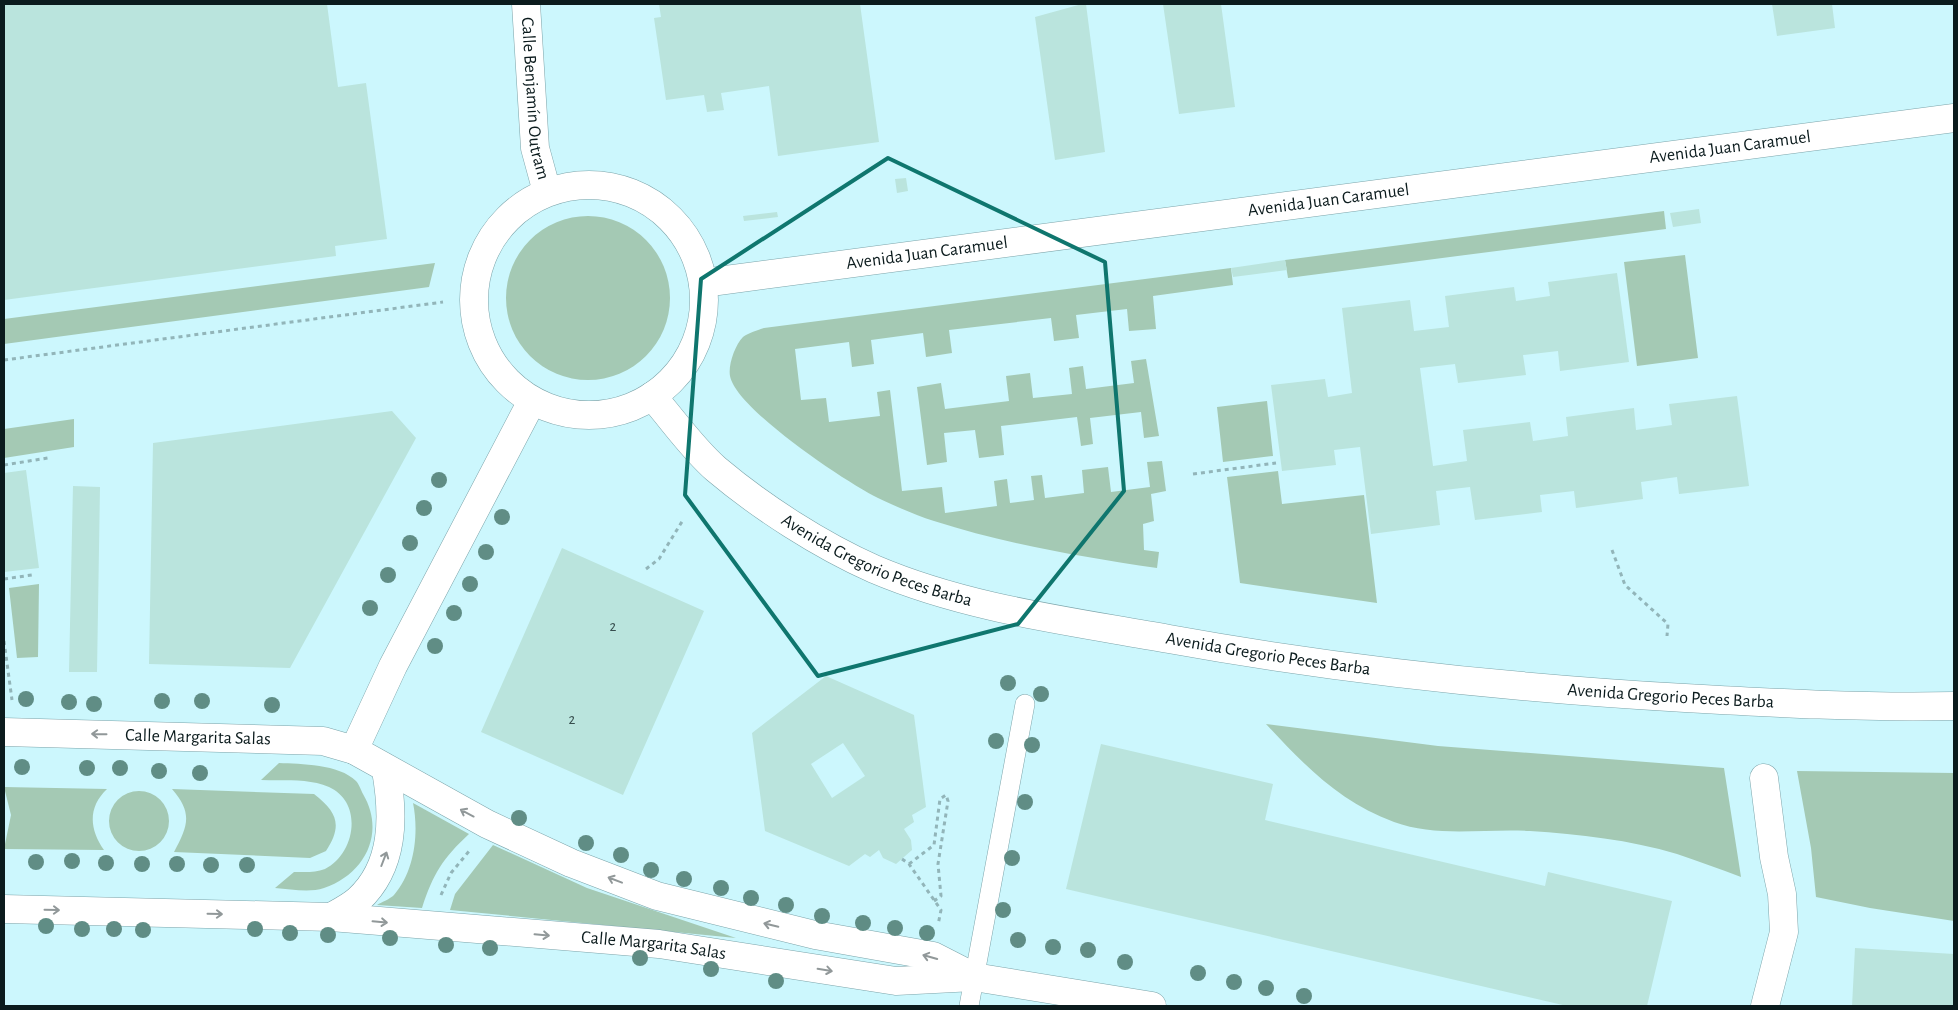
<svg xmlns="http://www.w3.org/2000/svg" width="1958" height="1010" viewBox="0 0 1958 1010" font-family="'Alegreya Sans',sans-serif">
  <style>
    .green { fill: #a4c9b4 }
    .building { fill: #bae4dd; fill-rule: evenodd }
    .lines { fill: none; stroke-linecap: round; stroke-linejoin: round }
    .lane-casing { stroke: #7ca4aa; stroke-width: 20 }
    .street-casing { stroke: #7ca4aa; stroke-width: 29 }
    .path { stroke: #92b5b9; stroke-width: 3; stroke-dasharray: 4 4; stroke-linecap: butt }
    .lane { stroke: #fff; stroke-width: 19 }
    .street { stroke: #fff; stroke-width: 28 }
    .tree { fill: #608d85 }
    .oneway { stroke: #919899 }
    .marked { fill: none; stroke: #0f766e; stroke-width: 4; stroke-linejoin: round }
    .labels { text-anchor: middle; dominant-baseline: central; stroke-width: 4; stroke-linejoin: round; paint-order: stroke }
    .number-label { font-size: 15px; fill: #374d4d }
    .street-label { font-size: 18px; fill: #0b1b1d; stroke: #ccf7fd }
  </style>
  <rect width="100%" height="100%" fill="#ccf7fd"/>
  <!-- green -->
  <path class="green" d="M1664,211L1666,229L1288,278L1285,260Z
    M506 298a82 82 0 1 1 164 0a82 82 0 1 1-164 0Z
    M1685,255L1698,358L1637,366L1624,262Z
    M435,263L429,287L4,344V319Z
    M1231,268L1233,285L1153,296L1156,329L1129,331L1127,309L1076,315L1079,338L1054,341L1051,318L949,330L952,353L926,357L923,333L871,340L874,364L852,367L849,342L795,349L801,400L826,398L829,422L880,416L877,392L890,390L902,491L942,487L945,513L997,506L994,481L1007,479L1010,503L1034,500L1031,476L1042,475L1045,498L1084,493L1082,470L1108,467L1111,492L1150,487L1147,462L1162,461L1166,491L1151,494L1154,521L1143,524L1144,550L1159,552L1157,568C1082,557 1006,544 934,521C915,515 895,506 878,498C847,483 736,409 730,376C728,365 735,345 743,337C748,333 758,330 764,328Z
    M1146,359L1159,436L1144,438L1141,412L1090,418L1093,444L1081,446L1077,417L1001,426L1004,455L979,458L975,430L944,433L947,462L927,465L917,387L941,383L945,409L1009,401L1006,376L1030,373L1033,398L1072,394L1069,368L1083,366L1086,389L1134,383L1131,361Z
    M1267,401L1273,456L1223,462L1217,407Z
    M74,419V447L4,458V429Z
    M1278,471L1282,504L1364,495L1377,603L1240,583L1227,477Z
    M39,584L38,657L17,658L9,588Z
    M1266,724L1438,746L1724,768L1741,877C1720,869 1698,861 1677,854C1630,840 1579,834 1530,831C1486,828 1437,838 1394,822C1340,802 1305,766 1266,724Z
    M279,763C301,764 339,764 356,781C359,784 361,790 363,794C386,833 365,874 324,888C309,893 291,889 275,888L294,872C305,872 315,873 325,869C355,854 364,803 329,787C308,778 284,781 261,780Z
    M1797,771L1954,773V921L1870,908L1816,897L1811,848Z
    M4,787L107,789C88,807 89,829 104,850L4,849L11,815Z
    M172,789L314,794C337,812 343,825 326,851L310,858L174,852C188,826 193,813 172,789Z
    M109 821a30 30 0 1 1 60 0a30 30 0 1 1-60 0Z
    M413,803L469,834C443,858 433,874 422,908L377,905C382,902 390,899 394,895C415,871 419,832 413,803Z
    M493,845L587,888L736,938L450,910L455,894Z"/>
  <!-- building -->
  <path class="building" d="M4,4H327L338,87L366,83L387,239L335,246L336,256L4,300Z
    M659,4H860L879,142L778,156L769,86L721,93L724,110L707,112L704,95L666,100L654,18L661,17Z
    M1082,4H1086L1105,152L1055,160L1035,17Z
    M1163,4H1221L1235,107L1179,114Z
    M1772,4H1832L1835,28L1777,36Z
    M906,178L908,191L897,193L895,179Z
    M1699,209L1701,223L1673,227L1670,213Z
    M777,212L778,217L744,221L743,216Z
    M1285,260L1287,270L1233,277L1231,268Z
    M1617,273L1629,362L1560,371L1558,351L1523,355L1526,375L1458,383L1455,364L1420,368L1433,466L1467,461L1463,430L1530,422L1533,441L1568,436L1566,417L1634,408L1636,430L1672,425L1669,404L1737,396L1749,486L1679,494L1677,477L1641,482L1643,499L1576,508L1574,491L1540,495L1542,512L1475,520L1470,487L1436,491L1440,525L1371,534L1360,447L1334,450L1336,465L1282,471L1271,385L1325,379L1328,397L1352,393L1342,308L1410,300L1414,331L1449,327L1445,296L1514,287L1516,301L1550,296L1548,282Z
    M392,411L416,438L290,668L149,664L153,443Z
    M26,470L39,568L4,572V473Z
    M73,486L100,487L97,672H69Z
    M562,548L704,611L623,795L481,732Z
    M826,676L914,715L926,807L912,815L914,822L904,829L911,840L912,850L896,864L883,858L879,850L870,857L865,854L849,866L765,831L752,733ZM843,743L865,776L832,798L811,764Z
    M1101,744L1273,784L1265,820L1545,886L1548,872L1672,901L1647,1006H1567L1066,889Z
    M1855,948L1954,954V1006H1852Z"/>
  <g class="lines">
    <defs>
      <path id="lane" d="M969,1006L1025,704"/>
      <g id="street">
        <path id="s1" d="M526,4L535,148L547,192"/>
        <circle cx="589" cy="300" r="115"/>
        <path id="s2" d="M703,283L1954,118"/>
        <path id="s3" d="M652,396C673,420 692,448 716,469C761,507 820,545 874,569C968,609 1070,621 1169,639C1340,670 1511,688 1685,698C1774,703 1865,708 1954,706"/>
        <path id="s4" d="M4,732L323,741L354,750L487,824L571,863L657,896L815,935L933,956L974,977"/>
        <path d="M354,750L393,666L532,401"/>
        <path d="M1764,778L1774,857L1782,894L1784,932L1765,1006"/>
        <path d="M4,909L331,917C340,912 350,907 358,900C395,866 394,816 386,770"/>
        <path id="s5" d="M331,917L659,944L896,981L974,977L1152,1006"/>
      </g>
    </defs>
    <!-- lane casing -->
    <use href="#lane" class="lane-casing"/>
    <!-- street casing -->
    <use href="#street" class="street-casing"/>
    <!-- path -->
    <path class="path" d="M4,360L443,302
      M4,465L48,458
      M1193,474L1276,463
      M1612,550L1625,585L1668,624L1667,636
      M646,569L659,559L683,520
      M4,579L32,575
      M4,641L12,700
      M902,859L909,864L941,910L938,925
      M909,864L934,845L940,799L946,795L948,801L938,864L941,896L934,901
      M441,895L451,873L470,850"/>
    <!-- lane -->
    <use href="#lane" class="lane"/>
    <!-- street -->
    <use href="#street" class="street"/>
  </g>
  <!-- trees -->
  <g class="tree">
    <circle cx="439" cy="480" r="8"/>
    <circle cx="424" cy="508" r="8"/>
    <circle cx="502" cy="517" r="8"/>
    <circle cx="410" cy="543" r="8"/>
    <circle cx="486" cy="552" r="8"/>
    <circle cx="388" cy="575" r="8"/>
    <circle cx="470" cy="584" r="8"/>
    <circle cx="370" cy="608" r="8"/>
    <circle cx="454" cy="613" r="8"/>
    <circle cx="435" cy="646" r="8"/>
    <circle cx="1008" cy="683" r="8"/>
    <circle cx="1041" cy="694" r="8"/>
    <circle cx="26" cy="699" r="8"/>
    <circle cx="162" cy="701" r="8"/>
    <circle cx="202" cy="701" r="8"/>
    <circle cx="69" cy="702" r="8"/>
    <circle cx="94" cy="704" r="8"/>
    <circle cx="272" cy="705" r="8"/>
    <circle cx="996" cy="741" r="8"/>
    <circle cx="1032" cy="745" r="8"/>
    <circle cx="22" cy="767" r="8"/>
    <circle cx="87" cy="768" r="8"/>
    <circle cx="120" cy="768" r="8"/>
    <circle cx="159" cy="771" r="8"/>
    <circle cx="200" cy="773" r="8"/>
    <circle cx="1025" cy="802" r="8"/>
    <circle cx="519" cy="818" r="8"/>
    <circle cx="586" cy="843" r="8"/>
    <circle cx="621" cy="855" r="8"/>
    <circle cx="1012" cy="858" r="8"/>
    <circle cx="72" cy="861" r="8"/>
    <circle cx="36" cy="862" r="8"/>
    <circle cx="106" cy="863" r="8"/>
    <circle cx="142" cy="864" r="8"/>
    <circle cx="177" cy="864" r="8"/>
    <circle cx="211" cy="865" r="8"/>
    <circle cx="247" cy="865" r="8"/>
    <circle cx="651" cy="870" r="8"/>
    <circle cx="684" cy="879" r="8"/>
    <circle cx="721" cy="888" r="8"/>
    <circle cx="751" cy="898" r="8"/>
    <circle cx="786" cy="905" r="8"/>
    <circle cx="1003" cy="910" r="8"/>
    <circle cx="822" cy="916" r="8"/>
    <circle cx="863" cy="923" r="8"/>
    <circle cx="46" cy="926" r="8"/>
    <circle cx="895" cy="928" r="8"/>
    <circle cx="82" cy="929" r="8"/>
    <circle cx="114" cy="929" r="8"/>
    <circle cx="255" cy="929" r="8"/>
    <circle cx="143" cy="930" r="8"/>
    <circle cx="290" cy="933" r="8"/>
    <circle cx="927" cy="933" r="8"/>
    <circle cx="328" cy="935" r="8"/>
    <circle cx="390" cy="938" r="8"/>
    <circle cx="1018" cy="940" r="8"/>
    <circle cx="446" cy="945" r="8"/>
    <circle cx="1053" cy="947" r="8"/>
    <circle cx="490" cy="948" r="8"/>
    <circle cx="1088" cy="950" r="8"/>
    <circle cx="640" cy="958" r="8"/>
    <circle cx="1125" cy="962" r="8"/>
    <circle cx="711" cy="969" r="8"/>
    <circle cx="1198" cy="973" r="8"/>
    <circle cx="776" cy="981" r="8"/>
    <circle cx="1234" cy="982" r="8"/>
    <circle cx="1266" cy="988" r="8"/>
    <circle cx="1304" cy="996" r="8"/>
  </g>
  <!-- one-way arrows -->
  <defs><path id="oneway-shaft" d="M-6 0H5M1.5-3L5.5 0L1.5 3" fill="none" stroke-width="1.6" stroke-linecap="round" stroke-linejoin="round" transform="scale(1.25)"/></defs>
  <g class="oneway">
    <use href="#oneway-shaft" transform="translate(99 734) rotate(-179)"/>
    <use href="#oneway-shaft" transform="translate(467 813) rotate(-152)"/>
    <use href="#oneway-shaft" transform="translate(384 859) rotate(-69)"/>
    <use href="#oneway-shaft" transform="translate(615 880) rotate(-159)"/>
    <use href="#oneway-shaft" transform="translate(52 910) rotate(1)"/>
    <use href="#oneway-shaft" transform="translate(215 914) rotate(1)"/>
    <use href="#oneway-shaft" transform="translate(380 922) rotate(5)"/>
    <use href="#oneway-shaft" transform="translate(771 925) rotate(-167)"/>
    <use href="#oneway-shaft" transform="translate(542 935) rotate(5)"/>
    <use href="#oneway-shaft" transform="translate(930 957) rotate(-164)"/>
    <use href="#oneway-shaft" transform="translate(825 970) rotate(9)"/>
  </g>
  <!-- marked area -->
  <path class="marked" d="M888,158L1105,262L1124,491L1018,624L818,676L685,495L701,279Z"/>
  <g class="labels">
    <!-- number labels -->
    <g class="number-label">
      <text x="613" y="626">2</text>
      <text x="572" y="719">2</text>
    </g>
    <!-- street labels -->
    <g class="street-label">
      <text stroke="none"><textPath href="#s1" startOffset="95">Calle Benjamín Outram</textPath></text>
      <text stroke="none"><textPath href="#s2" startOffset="1036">Avenida Juan Caramuel</textPath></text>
      <text stroke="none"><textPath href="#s2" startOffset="631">Avenida Juan Caramuel</textPath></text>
      <text stroke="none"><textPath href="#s2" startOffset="226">Avenida Juan Caramuel</textPath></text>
      <text stroke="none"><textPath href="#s3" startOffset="284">Avenida Gregorio Peces Barba</textPath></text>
      <text stroke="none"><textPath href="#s3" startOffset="689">Avenida Gregorio Peces Barba</textPath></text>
      <text stroke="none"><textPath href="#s3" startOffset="1094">Avenida Gregorio Peces Barba</textPath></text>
      <text stroke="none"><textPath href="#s4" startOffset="194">Calle Margarita Salas</textPath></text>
      <text stroke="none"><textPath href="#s5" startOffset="324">Calle Margarita Salas</textPath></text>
    </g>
  </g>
  <!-- border -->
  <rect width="1958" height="1010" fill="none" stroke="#0b1b1d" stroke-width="10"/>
</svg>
